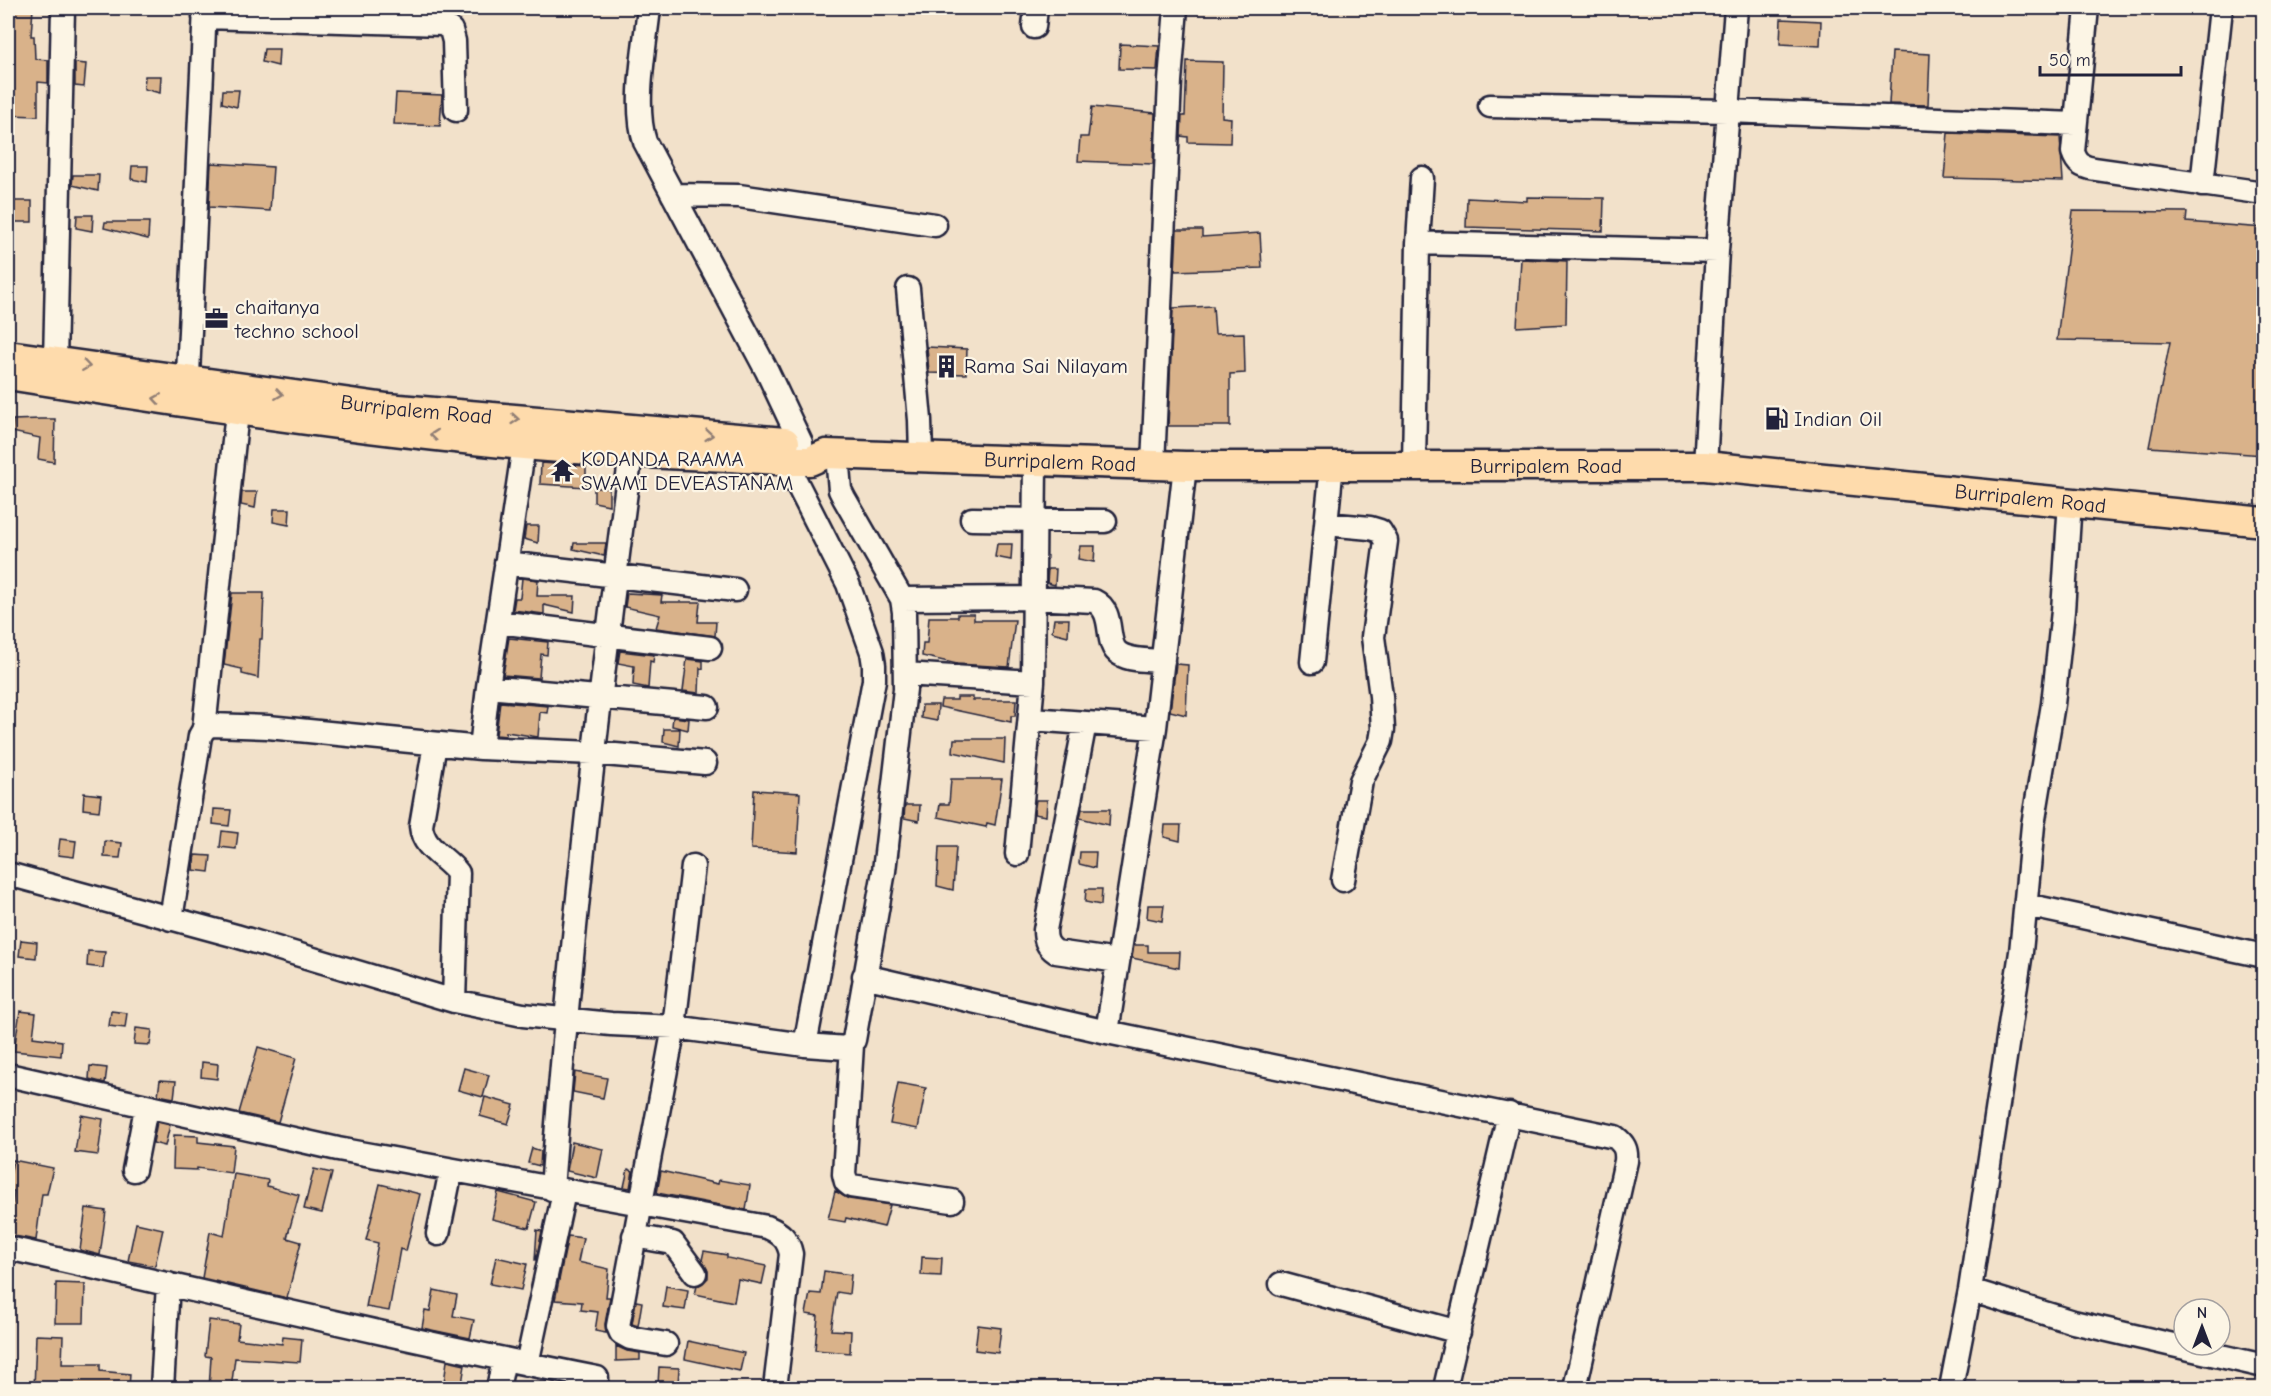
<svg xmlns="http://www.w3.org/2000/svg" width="2271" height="1396" viewBox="0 0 2271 1396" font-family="'Comic Neue',sans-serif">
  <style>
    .building { fill: #d9b28a; stroke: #22223b; stroke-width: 1.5 }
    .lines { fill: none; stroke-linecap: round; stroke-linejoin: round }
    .minor-casing { stroke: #22223b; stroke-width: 27 }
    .major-casing { stroke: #22223b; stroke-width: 33 }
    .minor { stroke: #fcf5e5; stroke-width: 22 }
    .major { stroke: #fedbac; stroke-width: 28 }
    .oneway { stroke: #907e74 }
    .labels { text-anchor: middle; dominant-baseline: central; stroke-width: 4.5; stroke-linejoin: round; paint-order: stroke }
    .poi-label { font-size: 21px; fill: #22223b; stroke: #fcf5e5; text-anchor: start }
    .street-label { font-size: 21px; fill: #22223b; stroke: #fcf5e5 }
  </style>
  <rect width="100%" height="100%" fill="#f2e1ca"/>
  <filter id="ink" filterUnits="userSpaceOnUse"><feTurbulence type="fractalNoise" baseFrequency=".0167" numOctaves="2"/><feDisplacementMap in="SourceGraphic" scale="12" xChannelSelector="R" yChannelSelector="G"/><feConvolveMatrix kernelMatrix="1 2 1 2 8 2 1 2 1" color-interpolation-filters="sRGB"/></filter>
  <g filter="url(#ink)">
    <!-- building -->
    <path class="building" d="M8,8H33L31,36H34L35,59L48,60V83L38,82V116L8,115Z
      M1781,19L1821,21L1820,46L1780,44Z
      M1120,44L1159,46L1157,70L1119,69Z
      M264,49H279L278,66L262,62Z
      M1892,52L1930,54L1928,105L1889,104Z
      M1187,61L1223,62L1222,117L1231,118L1230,143L1188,142V137L1181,136L1182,116H1185Z
      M75,63L86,64L84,87L75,86Z
      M145,76H161L160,93L144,89Z
      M223,90H239L237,107L222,103Z
      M396,93L442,95L440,126L394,124Z
      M1092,107L1155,113L1153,164L1078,161L1080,137H1088Z
      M1948,133L2060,137L2063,181L1944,178Z
      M211,163L273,167L270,211L209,207Z
      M132,166H148L147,182L131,179Z
      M73,175H99L98,191L72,185Z
      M1527,197L1604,198L1603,231L1466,227L1467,198L1527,201Z
      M8,201H32V222H8Z
      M2073,211L2187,212L2186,222L2264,228V455L2149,447L2170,342L2057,340Z
      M77,215H93L92,231L76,228Z
      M105,222H149L148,239L104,228Z
      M1177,230H1202V237L1260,233L1262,268L1175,271Z
      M1521,259L1567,261L1566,324L1517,327Z
      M1213,306L1215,334L1244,333L1245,373L1230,374V426H1168L1173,308Z
      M927,347L967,349L966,374L929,373Z
      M40,419H55L54,462L38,459L40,438L12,432L13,420Z
      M541,463L586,466V487L540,484Z
      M594,488H609V505L594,502Z
      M242,492H257L255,508L241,505Z
      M274,509H290L289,525L273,522Z
      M526,526H539L538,543L524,539Z
      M574,543H606L604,556L573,549Z
      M997,544H1012L1011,560L995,557Z
      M1080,546H1095L1094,562L1078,559Z
      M1048,569H1056L1055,585L1047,583Z
      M522,578L538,580L537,596H575L574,612L544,605V614L513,610L515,598H520Z
      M232,593H264L262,639H260L258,678L242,674V669L224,665Z
      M627,593L662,595L661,602H700L698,622H716L715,636L656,628L660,615L625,607Z
      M958,614H974V620H1015L1009,667L957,664L922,656L923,643H927L929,617H958Z
      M1054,619H1069L1068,636L1052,632Z
      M509,638L548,642L547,655L541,654L539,678L503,675Z
      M620,651L654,655L653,662L650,661L648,688L633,685L634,666L618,663Z
      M687,659L703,661V669L700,668L699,693L683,691Z
      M1176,664L1188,665L1186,715L1170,711Z
      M957,697H973V700H1016L1015,716H1011V722L940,707L941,700H957Z
      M500,702L548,706L547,713L540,712L538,737L506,732V736L496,735Z
      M922,705H938L937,721L921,718Z
      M673,717L689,719L688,730L672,726Z
      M664,729H680L679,746L663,742Z
      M954,739H1005L1004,763L953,752Z
      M951,779H1002L995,825L987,823L986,827L938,817L940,804H949Z
      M754,790L800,793L797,852L751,849Z
      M84,793L101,795L99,811L83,809Z
      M1036,800H1047L1046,816L1034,814Z
      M905,805H920L919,821L904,818Z
      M214,809L231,810L229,826L213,824Z
      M1082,809H1110L1109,825L1080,818Z
      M1165,825H1181L1180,841L1164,837Z
      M222,831L238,833L236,849L220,847Z
      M60,839L76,841L74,857L58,855Z
      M105,841L122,843L120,858L104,857Z
      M939,847H956L953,890L937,886Z
      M1080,852H1096L1095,868L1079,864Z
      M195,855L211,856L209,872L193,870Z
      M1086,889H1102L1101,905L1085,902Z
      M1148,905H1164L1162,921L1147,918Z
      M21,940L37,942L36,958L19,956Z
      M1134,945H1148V952H1180L1179,968L1132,958Z
      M88,951L105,952L103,968L87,966Z
      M20,1011L36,1013L33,1037L62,1041L61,1056L14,1051Z
      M111,1011L127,1013L125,1028L109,1026Z
      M136,1028L152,1030L150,1045L134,1044Z
      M258,1047L296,1058L278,1122L239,1113Z
      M202,1062L218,1064L217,1079L201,1077Z
      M90,1066L107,1068L105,1083L89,1079Z
      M464,1068L489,1075L483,1097L458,1090Z
      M575,1072L607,1078L603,1098L573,1092Z
      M160,1080L176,1081L174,1098L158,1095Z
      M898,1083L926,1088L918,1129L890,1124Z
      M485,1097L514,1105L508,1124L480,1116Z
      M81,1115L103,1119L98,1155L75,1152Z
      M157,1122L170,1125L165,1146L153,1143Z
      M174,1135L198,1136V1142L234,1146L231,1173L197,1168V1170L173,1169Z
      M572,1142L603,1149L597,1178L567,1171Z
      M532,1148L541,1151L540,1166L528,1163Z
      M13,1160L53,1168L47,1194H42L36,1240L9,1235L14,1191L8,1190V1186Z
      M314,1169L332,1173L322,1213L304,1209Z
      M628,1169L633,1171L630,1188L624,1187Z
      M661,1171L718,1184L719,1180L750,1185L746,1210L657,1193Z
      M234,1174L268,1180L267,1186L299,1195L287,1238L301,1242L287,1298L202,1278L210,1232L224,1236Z
      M380,1184L420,1194L406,1251L400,1249L389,1311L366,1307L378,1243L366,1240Z
      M835,1191L849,1199L890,1205L884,1227L846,1218L845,1222L828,1219Z
      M498,1192L536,1202L529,1228L492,1219Z
      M86,1208L106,1211L100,1255L80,1250Z
      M136,1223L163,1229L155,1266L128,1261Z
      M537,1230L542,1231L536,1260H535Z
      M568,1236L583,1238L578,1262L609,1269L606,1297H610L605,1324L606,1333L595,1331L598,1312L581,1310L582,1302L555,1300Z
      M704,1251L727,1255V1258L766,1266L762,1284L738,1279L734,1302L695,1294L697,1286L703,1283L708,1278V1271L702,1260Z
      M496,1257L527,1264L521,1290L490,1284Z
      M922,1257L942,1258L941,1276L921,1275Z
      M824,1271L851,1275L849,1294L837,1292L831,1330L851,1331L850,1353L815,1350L818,1316L806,1314L810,1293L821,1294Z
      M56,1283L85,1284L84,1323H55Z
      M666,1286L688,1290L685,1310L663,1307Z
      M434,1290L457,1295L453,1316L474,1320L470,1338L422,1328L425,1310L430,1311Z
      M636,1301L642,1302L638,1326L632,1324Z
      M209,1320L239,1324L237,1339L282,1344L283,1337L302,1339L300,1362L235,1358L231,1389H209L211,1357L205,1356Z
      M978,1325L1001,1328L998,1353L975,1350Z
      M36,1335L63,1336L62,1364H100V1371L130,1374L129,1389H34Z
      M688,1341L744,1353L740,1371L685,1359Z
      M616,1346L627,1351L640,1353V1360L616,1361Z
      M447,1361L465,1365L461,1389H443Z
      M659,1367L679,1368L678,1385H658Z"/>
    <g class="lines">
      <defs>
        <path id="minor" d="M649,8C645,47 633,105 645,142L767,371L801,443
          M2087,8L2073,152C2077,164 2082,167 2095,169L2264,193
          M204,17L443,24L451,30L454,41L456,110
          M1034,27L1036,8
          M1490,106L1727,111L2075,124
          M2202,185L2221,8
          M673,195L739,196L935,225
          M1418,243L1717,251
          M908,289L920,420L921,456
          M55,362L63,8
          M187,396L205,8
          M785,460L848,584L872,652L874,665V680L805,1045
          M1153,465L1170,81L1176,8
          M1414,465L1418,243L1422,178
          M1705,466L1717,251L1736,8
          M972,519L1105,521
          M1326,524L1370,528L1380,531L1386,541L1373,637L1381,696L1383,729L1381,741L1361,781L1343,880
          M506,563L735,590
          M902,599L1033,598L1094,601C1117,612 1103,645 1120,654C1131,661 1150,660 1163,661
          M498,622L710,648
          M1312,662L1332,465
          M905,674L1033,682
          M488,687L707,707
          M1031,719L1155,728
          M1085,723L1045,930C1045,940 1047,946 1056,952L1118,961
          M204,729L237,412
          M435,744L421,826C423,849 445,856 458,873L454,1001
          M481,748L488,687L524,445
          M1017,854L1033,682L1035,461
          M8,874L236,936L454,1001L523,1015L611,1024L674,1027L805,1045L847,1048L854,1040L884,871L905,689L904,612L902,599L844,498L840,490L837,455
          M2026,905L2264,956
          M171,919L200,736L204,729L211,725L268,727L481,748L593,753L705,763
          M864,976L1107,1032L1615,1137C1624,1144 1627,1149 1626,1161L1575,1388
          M1107,1032L1155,728L1185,466
          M852,1045L844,1174L846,1182L851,1186L952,1201
          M8,1075L338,1149L767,1227C781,1233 788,1239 791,1254L775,1388
          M134,1170L146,1108
          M552,1189C570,943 599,698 631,453
          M438,1234L451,1170
          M634,1236L673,1243L695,1273
          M8,1248C204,1292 400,1339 597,1378
          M1281,1284L1459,1332
          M1970,1290L2073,1322L2264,1366
          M666,1344L630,1338L621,1333L618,1326L674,1027L693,866
          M527,1364L564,1192
          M162,1388L168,1284
          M498,1388L504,1360
          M1445,1388L1509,1114
          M1951,1388L1970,1290L2021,952L2033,825L2053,704L2063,611L2070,501"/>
        <g id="major">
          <path id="s1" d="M8,355L387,408L785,442"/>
          <path id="s2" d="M8,375C179,402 350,429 524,445C614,453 704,455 795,461H810L826,454L1185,466H1705L2264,522"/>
        </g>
      </defs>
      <!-- minor casing -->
      <use href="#minor" class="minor-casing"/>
      <!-- major casing -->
      <use href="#major" class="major-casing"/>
      <!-- minor -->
      <use href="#minor" class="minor"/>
      <!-- major -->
      <use href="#major" class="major"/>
    </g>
    <!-- one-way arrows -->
    <defs><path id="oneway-chevron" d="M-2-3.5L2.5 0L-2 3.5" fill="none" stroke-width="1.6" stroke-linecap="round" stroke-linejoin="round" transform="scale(1.5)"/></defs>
    <g class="oneway">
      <use href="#oneway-chevron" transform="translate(86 366) rotate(8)"/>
      <use href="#oneway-chevron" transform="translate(279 394) rotate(8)"/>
      <use href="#oneway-chevron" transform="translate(157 399) rotate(-171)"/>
      <use href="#oneway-chevron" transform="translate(515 419) rotate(5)"/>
      <use href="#oneway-chevron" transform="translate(434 435) rotate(-174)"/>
      <use href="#oneway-chevron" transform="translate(709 435) rotate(5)"/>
    </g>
  </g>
  <!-- icons -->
  <defs>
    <symbol id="office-bare" viewBox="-9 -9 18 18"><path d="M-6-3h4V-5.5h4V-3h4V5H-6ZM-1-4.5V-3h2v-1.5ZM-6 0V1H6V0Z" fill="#22223b" stroke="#fcf5e5" stroke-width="2.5" paint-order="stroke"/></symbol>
    <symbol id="building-bare" viewBox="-9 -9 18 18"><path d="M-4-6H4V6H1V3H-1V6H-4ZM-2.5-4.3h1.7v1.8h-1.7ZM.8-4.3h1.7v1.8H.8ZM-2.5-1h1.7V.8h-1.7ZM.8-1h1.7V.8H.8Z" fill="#22223b" stroke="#fcf5e5" stroke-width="2.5" paint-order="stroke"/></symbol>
    <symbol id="fuel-bare" viewBox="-9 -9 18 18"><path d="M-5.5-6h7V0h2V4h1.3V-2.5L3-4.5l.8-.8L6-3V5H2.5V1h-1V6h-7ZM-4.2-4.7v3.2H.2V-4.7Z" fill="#22223b" stroke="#fcf5e5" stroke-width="2.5" paint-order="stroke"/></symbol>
    <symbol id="temple-bare" viewBox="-9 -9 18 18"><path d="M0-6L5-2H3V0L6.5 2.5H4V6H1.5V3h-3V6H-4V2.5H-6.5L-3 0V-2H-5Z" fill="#22223b" stroke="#fcf5e5" stroke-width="2.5" paint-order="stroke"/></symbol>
  </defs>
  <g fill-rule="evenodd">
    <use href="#office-bare" x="200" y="302" width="33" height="33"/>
    <use href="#building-bare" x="930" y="350" width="33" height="33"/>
    <use href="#fuel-bare" x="1760" y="402" width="33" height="33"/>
    <use href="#temple-bare" x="546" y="454" width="33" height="33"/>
  </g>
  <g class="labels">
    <!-- poi labels -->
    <g class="poi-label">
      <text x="235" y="307">chaitanya<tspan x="235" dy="24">techno school</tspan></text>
      <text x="964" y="366">Rama Sai Nilayam</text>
      <text x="1794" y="419">Indian Oil</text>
      <text x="581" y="459">KODANDA RAAMA<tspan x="581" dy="24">SWAMI DEVEASTANAM</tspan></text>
    </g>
    <!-- street labels -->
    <g class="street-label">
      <text stroke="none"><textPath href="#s1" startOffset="412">Burripalem Road</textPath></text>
      <text stroke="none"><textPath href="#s2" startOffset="1059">Burripalem Road</textPath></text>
      <text stroke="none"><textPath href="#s2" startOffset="1545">Burripalem Road</textPath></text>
      <text stroke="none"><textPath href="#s2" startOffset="2031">Burripalem Road</textPath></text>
    </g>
  </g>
  <!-- margin -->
  <rect width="2271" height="1396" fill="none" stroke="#fcf5e5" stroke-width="30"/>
  <rect x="15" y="15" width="2241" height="1366" fill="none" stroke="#22223b" stroke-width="2" filter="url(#ink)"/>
  <!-- north arrow -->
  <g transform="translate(2202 1327)"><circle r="28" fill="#fcf5e5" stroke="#a5a1a1" stroke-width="1.5"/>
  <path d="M0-4.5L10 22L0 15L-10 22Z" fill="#22223b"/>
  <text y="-9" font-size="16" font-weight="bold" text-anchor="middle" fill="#22223b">N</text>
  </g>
  <!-- scale -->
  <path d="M2040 66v9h141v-9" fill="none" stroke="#22223b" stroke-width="3"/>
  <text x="2049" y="66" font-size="18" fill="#22223b" stroke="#fcf5e5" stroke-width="4.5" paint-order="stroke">50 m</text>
</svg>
